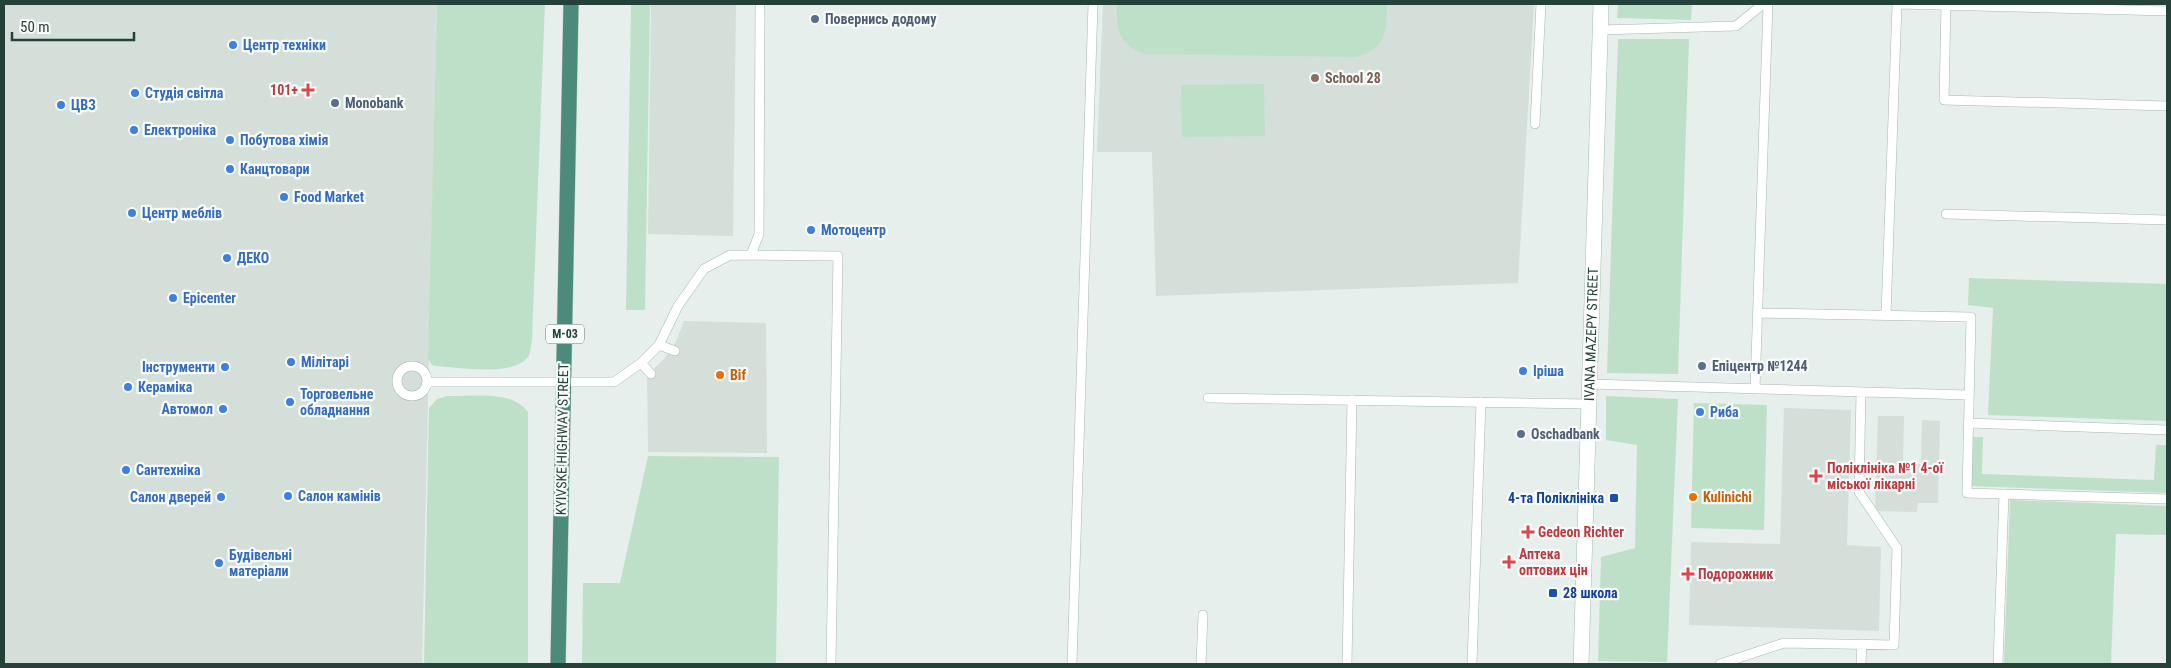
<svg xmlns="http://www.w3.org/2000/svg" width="2171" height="668" viewBox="0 0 2171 668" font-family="'Roboto Condensed',sans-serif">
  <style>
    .built { fill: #d4dfda }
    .green { fill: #bfe0c8 }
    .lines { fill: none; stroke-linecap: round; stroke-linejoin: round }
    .service-casing { stroke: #a8b8b2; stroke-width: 10 }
    .secondary-casing { stroke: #a4bbb3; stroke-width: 16 }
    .trunk-casing { stroke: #c2cac8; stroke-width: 16 }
    .service { stroke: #fff; stroke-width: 9 }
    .secondary { stroke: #fff; stroke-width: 15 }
    .trunk { stroke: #4c8a7c; stroke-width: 15 }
    .service-dot { fill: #5c6f8a; stroke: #f7fbf9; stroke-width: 2 }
    .shop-dot { fill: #3f7fe0; stroke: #f7fbf9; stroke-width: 2 }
    .education-dot { fill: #8d6e63; stroke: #f7fbf9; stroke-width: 2 }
    .health-dot { fill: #e0444e; stroke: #f7fbf9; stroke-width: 2 }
    .food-dot { fill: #e8710a; stroke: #f7fbf9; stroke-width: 2 }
    .transit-dot { fill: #1a4fb4; stroke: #f7fbf9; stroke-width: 2 }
    .labels { text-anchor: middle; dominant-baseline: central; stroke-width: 4.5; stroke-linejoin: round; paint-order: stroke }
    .shield { fill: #f7fbf9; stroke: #637a73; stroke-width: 1 }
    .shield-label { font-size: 12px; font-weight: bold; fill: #24423a }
    .service-label { font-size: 14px; font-weight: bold; fill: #4e5e75; stroke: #f7fbf9; text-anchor: start }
    .shop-label { font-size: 14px; font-weight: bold; fill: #366cbe; stroke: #f7fbf9; text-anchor: start }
    .education-label { font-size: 14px; font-weight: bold; fill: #785e54; stroke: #f7fbf9; text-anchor: start }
    .health-label { font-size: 14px; font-weight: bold; fill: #be3a42; stroke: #f7fbf9; text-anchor: start }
    .street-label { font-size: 14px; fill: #24423a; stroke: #f7fbf9 }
    .food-label { font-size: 14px; font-weight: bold; fill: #c56008; stroke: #f7fbf9; text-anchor: start }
    .transit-label { font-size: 14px; font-weight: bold; fill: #164399; stroke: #f7fbf9; text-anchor: end }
  </style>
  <rect width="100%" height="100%" fill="#e6efeb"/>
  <!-- built -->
  <path class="built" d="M4,4H437L422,664H4Z
    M651,4H736L733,236L648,234Z
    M1103,4H1534L1518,283L1156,296L1152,152H1097Z
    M684,321L766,323L767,453L648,452L647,375L664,359L676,342Z
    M1784,408L1851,410L1847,545L1881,547L1879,631L1689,625L1691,542L1780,544Z
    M1878,416H1904L1903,464H1921L1922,420L1940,421L1938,503H1918L1917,512L1875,511Z"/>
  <!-- green -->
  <path class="green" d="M437,4H545L532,339C531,344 531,350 529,355C518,378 456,367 435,366L432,365L428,359Z
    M631,4H650L645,310H626Z
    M1117,4H1387C1387,31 1386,49 1356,57L1146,54C1119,46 1116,30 1117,4Z
    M1618,4H1692L1691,20L1617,18Z
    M1618,39H1689L1678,374L1607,373Z
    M1264,84L1265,136L1182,137L1181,85Z
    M1969,278L2167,284V421L1988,415L1993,308L1968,305Z
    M447,396C473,397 511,389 528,412V664H424L429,408L437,399Z
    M1606,396L1678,399L1667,662L1598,661L1601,557L1635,548L1637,445L1606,440Z
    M1694,403L1767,405L1764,530L1691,528Z
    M1973,437H1983L1982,474L2154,480L2156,445H2167V493L1971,486Z
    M648,456L779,457L776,664H582L583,583H620Z
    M2010,500L2167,506V535L2116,534L2111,664H2004Z"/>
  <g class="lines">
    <defs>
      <path id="service" d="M1899,4L2167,11
        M1946,5L1944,100L2167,106
        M1600,30L1736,26L1763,4
        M1535,124L1541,4
        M1946,214L2167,220
        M751,255L759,234L760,4
        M1758,313L1971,317L1967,493L2167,499
        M1886,315L1897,4
        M659,345L675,351
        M641,363L651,374
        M397 381a15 15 0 1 1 30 0a15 15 0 1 1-30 0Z
        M427,382H614L641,363L659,345L678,306L704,269L730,255L838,256L831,664
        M1590,384L1969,395
        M1755,389L1768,4
        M1208,398L1589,404
        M1968,423L2167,430
        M1072,664L1093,4
        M1201,664L1203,615
        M1347,664L1352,400
        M1472,664L1481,402
        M1720,664L1784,643L1894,645L1897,548L1859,492L1861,392
        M1861,664L1862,644
        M1998,664L2004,494"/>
      <g id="secondary">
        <path id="s1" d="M1581,664L1601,4"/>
      </g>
      <path id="trunk" d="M558,664L571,4"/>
    </defs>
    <!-- service casing -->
    <use href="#service" class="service-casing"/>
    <!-- secondary casing -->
    <use href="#secondary" class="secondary-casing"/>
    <!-- trunk casing -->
    <use href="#trunk" class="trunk-casing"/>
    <!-- service -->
    <use href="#service" class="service"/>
    <!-- secondary -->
    <use href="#secondary" class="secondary"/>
    <!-- trunk -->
    <use href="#trunk" class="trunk"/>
  </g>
  <!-- markers -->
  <g class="service-dot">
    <circle cx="815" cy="19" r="5"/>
    <circle cx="335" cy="103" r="5"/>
    <circle cx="1702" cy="366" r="5"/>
    <circle cx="1521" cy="434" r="5"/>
  </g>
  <g class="shop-dot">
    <circle cx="233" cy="45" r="5"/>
    <circle cx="135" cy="93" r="5"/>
    <circle cx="61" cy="105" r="5"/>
    <circle cx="134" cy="130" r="5"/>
    <circle cx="230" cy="140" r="5"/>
    <circle cx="230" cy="169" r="5"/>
    <circle cx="284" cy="197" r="5"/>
    <circle cx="132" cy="213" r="5"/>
    <circle cx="811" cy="230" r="5"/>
    <circle cx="227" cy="258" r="5"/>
    <circle cx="173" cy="298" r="5"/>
    <circle cx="291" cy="362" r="5"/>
    <circle cx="225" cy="367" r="5"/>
    <circle cx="1523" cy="371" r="5"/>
    <circle cx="128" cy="387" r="5"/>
    <circle cx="290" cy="402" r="5"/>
    <circle cx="223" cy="409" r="5"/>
    <circle cx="1700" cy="412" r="5"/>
    <circle cx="126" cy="470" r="5"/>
    <circle cx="288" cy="496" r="5"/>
    <circle cx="221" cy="497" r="5"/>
    <circle cx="219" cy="563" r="5"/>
  </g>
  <circle class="education-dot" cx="1315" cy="78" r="5"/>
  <g class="health-dot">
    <path d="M305.5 82.5h5v5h5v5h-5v5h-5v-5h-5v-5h5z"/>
    <path d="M1813.5 468.5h5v5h5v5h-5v5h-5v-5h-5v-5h5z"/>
    <path d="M1525.5 524.5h5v5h5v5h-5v5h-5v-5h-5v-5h5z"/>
    <path d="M1506.5 554.5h5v5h5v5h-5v5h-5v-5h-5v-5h5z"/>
    <path d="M1685.5 566.5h5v5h5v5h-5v5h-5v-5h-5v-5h5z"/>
  </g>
  <g class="food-dot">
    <circle cx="720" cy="375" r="5"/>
    <circle cx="1693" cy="497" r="5"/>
  </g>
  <g class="transit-dot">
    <rect x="1609" y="493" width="10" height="10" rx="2.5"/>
    <rect x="1548" y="588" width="10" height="10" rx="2.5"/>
  </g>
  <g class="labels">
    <!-- shield labels -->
    <rect class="shield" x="546" y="324.5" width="38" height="19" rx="4"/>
    <g class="shield-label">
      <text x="565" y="334">М-03</text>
    </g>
    <!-- service labels -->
    <g class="service-label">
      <text x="825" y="19">Повернись додому</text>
      <text x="345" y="103">Monobank</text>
      <text x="1712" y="366">Епіцентр №1244</text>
      <text x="1531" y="434">Oschadbank</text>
    </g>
    <!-- shop labels -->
    <g class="shop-label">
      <text x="243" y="45">Центр техніки</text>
      <text x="145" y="93">Студія світла</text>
      <text x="71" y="105">ЦВЗ</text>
      <text x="144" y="130">Електроніка</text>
      <text x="240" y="140">Побутова хімія</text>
      <text x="240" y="169">Канцтовари</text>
      <text x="294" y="197">Food Market</text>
      <text x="142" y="213">Центр меблів</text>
      <text x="821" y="230">Мотоцентр</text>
      <text x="237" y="258">ДЕКО</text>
      <text x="183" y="298">Epicenter</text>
      <text x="301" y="362">Мілітарі</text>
      <text x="215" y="367" text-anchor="end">Інструменти</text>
      <text x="1533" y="371">Іріша</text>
      <text x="138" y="387">Кераміка</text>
      <text x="300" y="394">Торговельне<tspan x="300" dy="16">обладнання</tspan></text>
      <text x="213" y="409" text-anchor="end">Автомол</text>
      <text x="1710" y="412">Риба</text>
      <text x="136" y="470">Сантехніка</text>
      <text x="298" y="496">Салон камінів</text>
      <text x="211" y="497" text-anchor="end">Салон дверей</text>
      <text x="229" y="555">Будівельні<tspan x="229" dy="16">матеріали</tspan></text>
    </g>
    <!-- education labels -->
    <g class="education-label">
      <text x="1325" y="78">School 28</text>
    </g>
    <!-- health labels -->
    <g class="health-label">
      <text x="298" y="90" text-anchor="end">101+</text>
      <text x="1827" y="468">Поліклініка №1 4-ої<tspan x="1827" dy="16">міської лікарні</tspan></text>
      <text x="1538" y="532">Gedeon Richter</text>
      <text x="1519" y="554">Аптека<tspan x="1519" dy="16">оптових цін</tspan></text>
      <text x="1698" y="574">Подорожник</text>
    </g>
    <!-- street labels -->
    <g class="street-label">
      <text stroke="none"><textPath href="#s1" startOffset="330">IVANA MAZEPY STREET</textPath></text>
      <text transform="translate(562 439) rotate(-89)">KYIVSKE HIGHWAY STREET</text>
    </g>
    <!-- food labels -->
    <g class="food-label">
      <text x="730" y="375">Bif</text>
      <text x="1703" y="497">Kulinichi</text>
    </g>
    <!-- transit labels -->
    <g class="transit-label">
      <text x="1604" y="498">4-та Поліклініка</text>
      <text x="1563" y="593" text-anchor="start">28 школа</text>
    </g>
  </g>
  <!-- border -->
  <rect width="2171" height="668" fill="none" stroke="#24423a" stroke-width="10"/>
  <!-- scale -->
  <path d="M12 32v8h122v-8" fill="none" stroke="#24423a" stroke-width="2.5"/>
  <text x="20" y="32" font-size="15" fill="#24423a" stroke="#f7fbf9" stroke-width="4" paint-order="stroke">50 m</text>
</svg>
